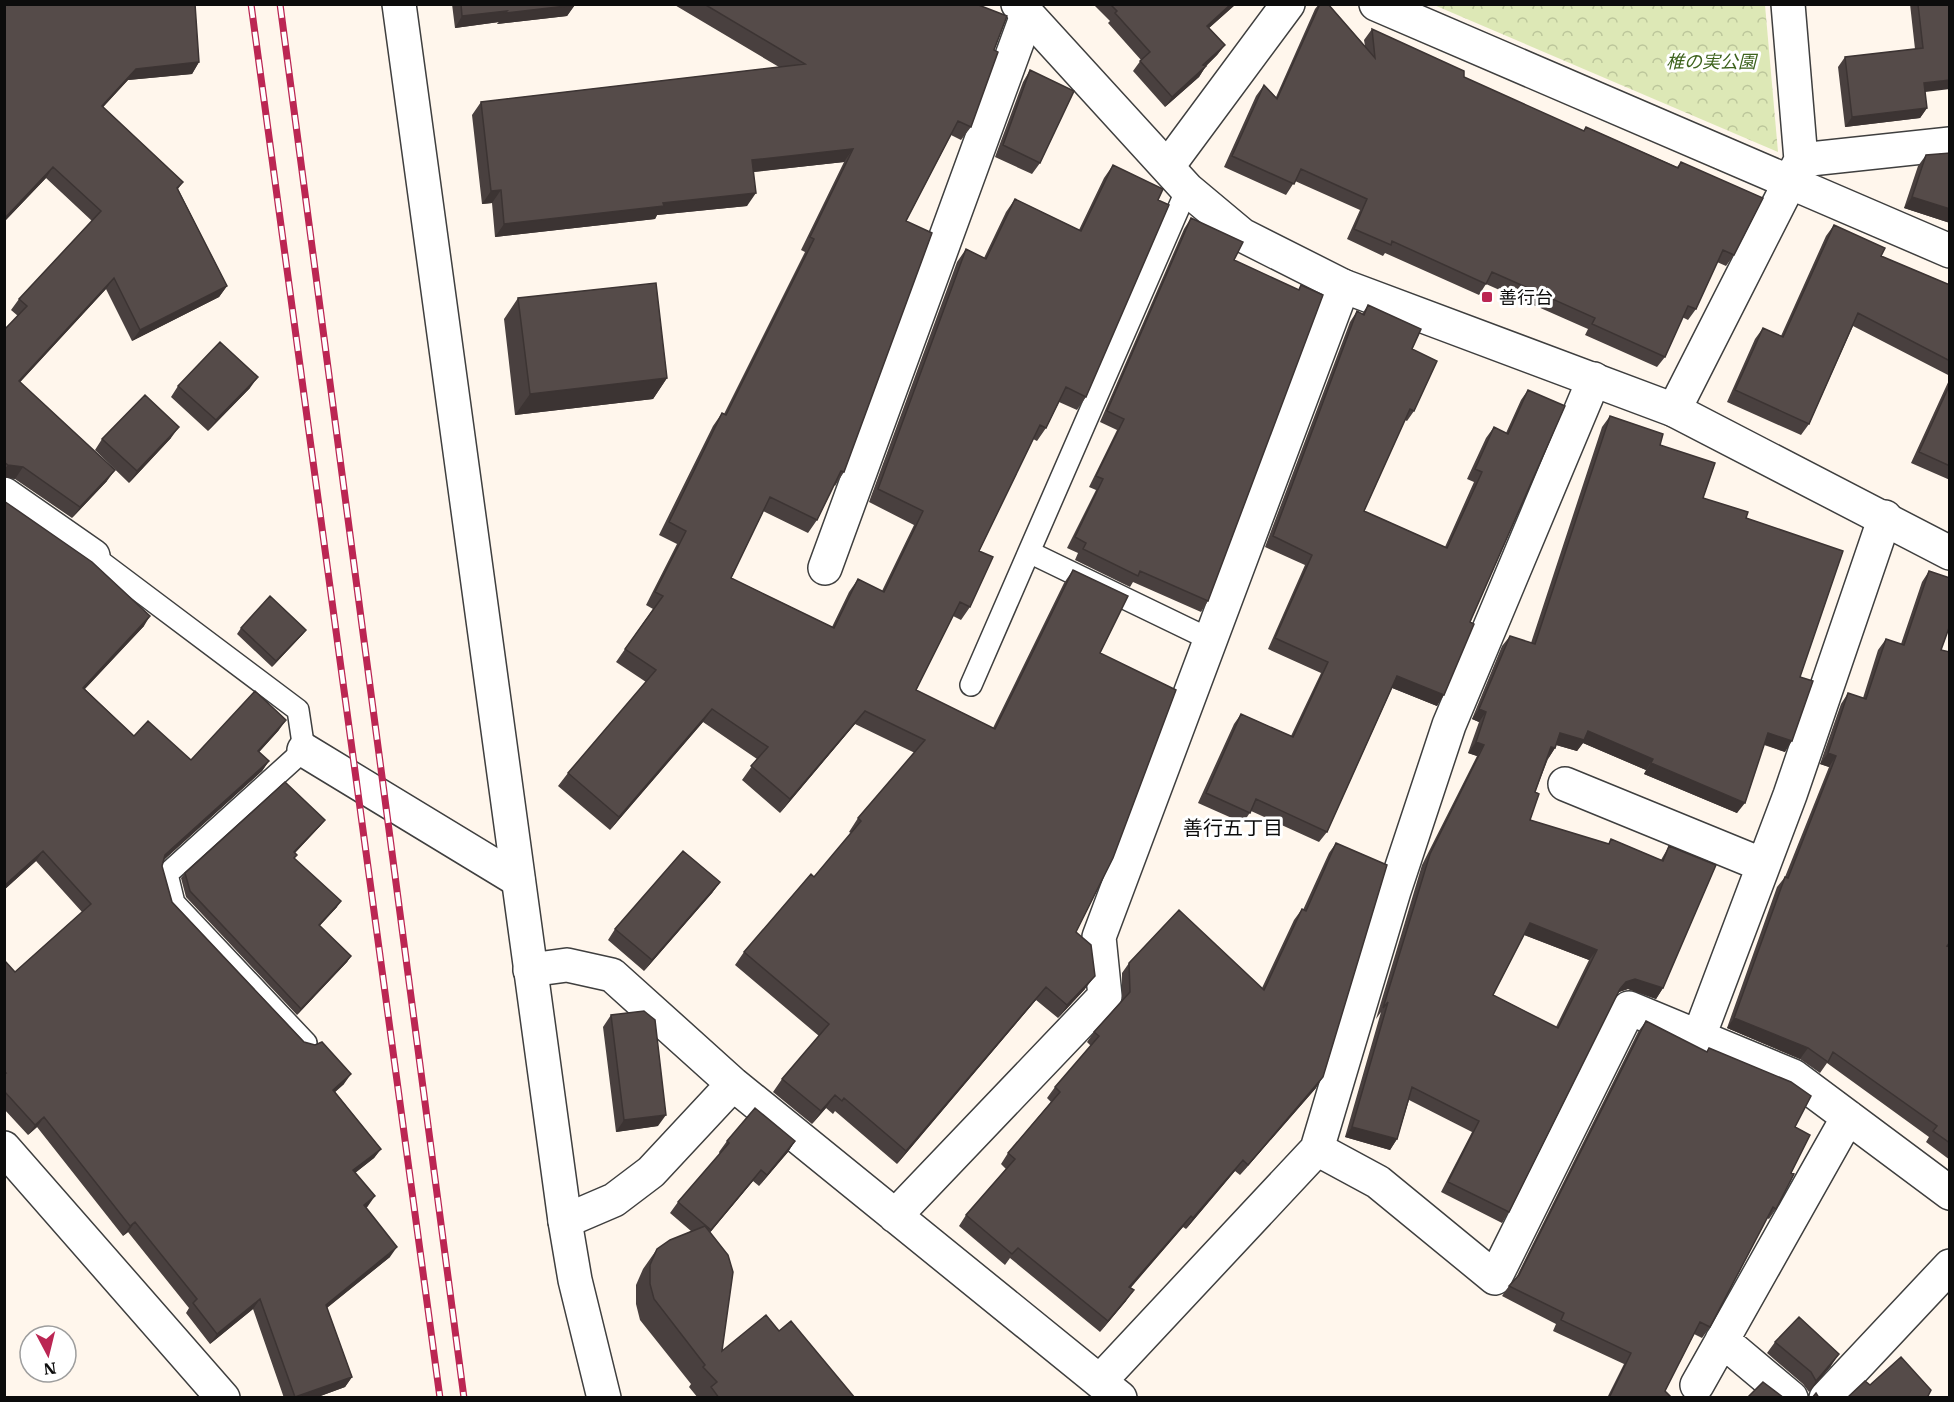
<svg xmlns="http://www.w3.org/2000/svg" width="1954" height="1402" viewBox="0 0 1954 1402" font-family="'IBM Plex Serif','Noto Sans JP',serif">
  <style>
    .park { fill: url(#park-crowns) }
    .lines { fill: none; stroke-linecap: round; stroke-linejoin: round }
    .service-casing { stroke: #3f3f3f; stroke-width: 24 }
    .pedestrian-casing { stroke: #3f3f3f; stroke-width: 36 }
    .minor-casing { stroke: #3f3f3f; stroke-width: 36 }
    .tertiary-casing { stroke: #3f3f3f; stroke-width: 36 }
    .service { stroke: #fff; stroke-width: 21 }
    .pedestrian { stroke: #fff; stroke-width: 33 }
    .minor { stroke: #fff; stroke-width: 33 }
    .tertiary { stroke: #fff; stroke-width: 33 }
    .rail-casing { stroke: #bb2653; stroke-width: 7 }
    .rail { stroke: #fff; stroke-width: 4.5; stroke-dasharray: 14; stroke-linecap: butt }
    .wall { fill: #49403f; fill-rule: evenodd }
    .shaded-wall { fill: #3c3433 }
    .building { fill: #554b49; stroke: #3c3433; stroke-width: 1.5; fill-rule: evenodd }
    .poi-dot { fill: #bb2653; stroke: #fff; stroke-width: 2 }
    .labels { text-anchor: middle; dominant-baseline: central; stroke-width: 6; stroke-linejoin: round; paint-order: stroke }
    .park-label { font-size: 18px; font-style: italic; fill: #3e631e; stroke: #fff }
    .poi-label { font-size: 18px; fill: #0c0c0c; stroke: #fff; text-anchor: start }
    .neighbourhood-label { font-size: 20px; fill: #0c0c0c; stroke: #fff }
  </style>
  <defs>
    <pattern id="park-crowns" width="20" height="18" patternUnits="userSpaceOnUse" patternTransform="scale(1.5)"><rect width="20" height="18" fill="#dde8b6"/><path d="M2 6a3 3 0 1 1 6 0M12 15a3 3 0 1 1 6 0" fill="none" stroke="#bcc69b"/></pattern>
  </defs>
  <rect width="100%" height="100%" fill="#fff6ec"/>
  <!-- park -->
  <path class="park" d="M1434,5H1765L1778,152Z"/>
  <g class="lines">
    <defs>
      <path id="service" d="M1029,552L1209,639
        M93,556L298,710L304,750L167,874L174,903L306,1043
        M971,685L1187,189"/>
      <path id="pedestrian" d="M304,750L518,880"/>
      <path id="minor" d="M1376,4L1950,251
        M1801,160L1950,144
        M1168,166L1288,4
        M1674,410L1801,160L1788,4
        M4,494L93,556
        M825,568L1027,15
        M1565,784L1763,865
        M530,970L567,965L612,975L733,1084L1120,1398
        M1699,1036L1790,795L1885,517
        M4,1148L223,1398
        M1317,1149L1378,1182L1495,1278L1629,1008L1793,1076L1950,1193
        M895,1216L1105,996L1099,937L1343,286
        M565,1221L614,1200L651,1172L733,1084
        M1722,1340L1791,1398
        M1100,1381L1317,1149L1394,891L1449,725L1594,379
        M1697,1385L1848,1117
        M1826,1398L1950,1266"/>
      <path id="tertiary" d="M399,4L565,1221L575,1280L604,1398
        M1018,4L1187,189L1242,235L1343,286L1674,410L1950,553"/>
    </defs>
    <!-- service casing -->
    <use href="#service" class="service-casing"/>
    <!-- pedestrian casing -->
    <use href="#pedestrian" class="pedestrian-casing"/>
    <!-- minor casing -->
    <use href="#minor" class="minor-casing"/>
    <!-- tertiary casing -->
    <use href="#tertiary" class="tertiary-casing"/>
    <!-- service -->
    <use href="#service" class="service"/>
    <!-- pedestrian -->
    <use href="#pedestrian" class="pedestrian"/>
    <!-- minor -->
    <use href="#minor" class="minor"/>
    <!-- tertiary -->
    <use href="#tertiary" class="tertiary"/>
    <defs>
      <path id="rail" d="M251,4L440,1398
        M280,4L464,1398"/>
    </defs>
    <!-- rail casing -->
    <use href="#rail" class="rail-casing"/>
    <!-- rail -->
    <use href="#rail" class="rail"/>
  </g>
  <!-- wall -->
  <path class="wall" d="M4,4L199,62L192,74L128,80L103,107L183,182L178,189L227,286L219,297L132,341L106,289L20,382L107,481L72,518L15,479L4,477V330L18,316L11,310L19,299L92,221L46,178L4,222Z
    M452,4H575L567,16L497,24L499,22L455,28Z
    M673,4H976L994,50L971,127L961,140L951,135L906,221L844,472L835,486L834,485L817,520L808,533L763,511L731,578L832,627L849,592L858,579L882,591L914,525L869,502L957,262L966,249L984,258L1006,212L1015,199L1079,230L1104,178L1113,165L1158,200L1086,397L1077,410L1059,402L1046,428L1037,441L1033,439L979,551L970,607L961,620L953,616L916,690L993,728L1064,583L1073,570L1100,653L1076,932L1085,989L1058,1018L1036,1000L897,1164L835,1111L833,1114L826,1108L812,1124L773,1092L782,1079L819,1036L735,965L744,952L814,877L851,833L849,832L858,818L915,753L855,724L780,813L742,780L757,759L703,722L610,830L558,786L568,773L646,682L616,662L653,609L646,605L677,544L659,535L713,426L722,413L724,414L805,252L801,250L844,162L754,172L747,206L657,215L655,219L495,237L492,203L482,204L472,115L481,102L779,67Z
    M1093,4H1236L1209,28L1225,45L1217,55L1206,66L1199,77L1165,107L1133,71L1141,60L1108,23L1110,21Z
    M1319,4H1328L1365,46L1364,40L1372,29L1464,77L1583,131L1586,127L1677,167L1681,162L1734,255L1726,266L1717,262L1696,309L1688,320L1682,317L1665,357L1657,367L1585,335L1588,329L1486,284L1479,295L1385,253L1383,256L1347,239L1360,210L1295,181L1286,195L1224,167L1256,96L1264,85L1276,97L1315,9Z
    M1910,4H1950L1925,92L1927,108L1920,118L1845,127L1838,67L1845,57L1915,49Z
    M1030,70L1040,163L1032,174L995,157L1023,82Z
    M1950,153V223L1904,208L1918,166L1926,155Z
    M1191,218L1234,260L1298,290L1301,285L1208,601L1201,612L1133,582L1130,587L1075,560L1078,553L1067,548L1096,490L1089,487L1117,430L1100,422L1184,229Z
    M1834,225L1881,256L1950,285V376L1853,326L1809,424L1801,435L1727,402L1755,339L1763,328L1781,336L1826,236Z
    M518,298L667,378L653,399L515,415L504,319Z
    M1368,305L1412,349L1414,411L1407,421L1405,420L1364,511L1445,547L1474,482L1467,479L1486,438L1494,427L1506,433L1521,400L1528,390L1470,622L1437,706L1392,688L1327,832L1319,842L1251,811L1243,823L1198,803L1234,724L1241,714L1291,736L1321,673L1268,649L1305,565L1265,547L1350,322L1357,311L1362,314Z
    M1950,378V480L1911,463Z
    M178,386L250,388L208,431L171,397Z
    M1610,416L1660,445L1703,498L1746,518L1800,677L1785,752L1764,745L1737,813L1644,774L1646,770L1583,743L1577,751L1556,745L1555,748L1548,759L1535,792L1530,820L1608,844L1611,839L1661,860L1669,846L1663,988L1656,999L1628,989L1619,992L1617,994L1509,1212L1502,1223L1441,1192L1472,1132L1409,1100L1397,1139L1390,1150L1345,1137L1381,1012L1376,1019L1422,865L1477,756L1468,753L1479,722L1472,719L1502,646L1510,636L1531,643L1602,427ZM1524,935L1589,960L1556,1027L1493,995Z
    M171,438L129,483L95,450L102,439Z
    M4,501L144,626L85,689L134,736L191,760L279,730L259,752L269,761L262,771L164,860L162,866L172,902L344,1084L335,1092L381,1149L374,1158L355,1173L368,1206L366,1208L390,1257L327,1308L352,1377L345,1387L315,1398H284L253,1309L210,1344L186,1313L189,1308L128,1232L123,1236L37,1127L28,1135L4,1109V960L15,972L82,912L36,861L4,890Z
    M1929,571L1941,650L1947,946L1950,947V1160L1926,1142L1929,1137L1827,1063L1820,1073L1800,1059L1727,1028L1777,887L1785,877L1829,767L1820,764L1841,704L1848,693L1863,698L1878,650L1886,639L1901,644L1922,582Z
    M241,628L306,630L302,635L272,667L237,634Z
    M321,825L295,853L294,859L337,907L319,926L351,956L347,962L297,1015L186,897L181,878L185,873Z
    M1336,843L1316,1088L1240,1175L1235,1171L1186,1229L1183,1227L1130,1288L1126,1301L1100,1332L1010,1258L1005,1265L959,1226L966,1215L1006,1169L1001,1164L1008,1153L1051,1102L1047,1098L1055,1087L1091,1046L1087,1042L1094,1032L1122,1000V973L1129,963L1262,988L1294,920L1302,909L1303,910L1329,853Z
    M720,882L712,893L644,971L608,940L615,929Z
    M611,1015L658,1126L616,1132L603,1027Z
    M1646,1021L1706,1052L1709,1048L1795,1127L1791,1173L1776,1209L1769,1219L1767,1218L1710,1327L1702,1338L1694,1334L1665,1391L1672,1398H1607L1624,1364L1553,1331L1556,1324L1502,1296L1509,1286L1515,1280L1638,1032Z
    M727,1141H795L788,1152L759,1186L753,1181L710,1232L722,1351L779,1331L855,1398H698L689,1387L691,1384L640,1320L636,1304V1285L643,1269L657,1249L691,1231L670,1213L678,1202L720,1154L719,1152Z
    M1775,1342L1831,1366L1809,1392L1803,1384L1767,1353Z"/>
  <!-- shaded-wall -->
  <path class="shaded-wall" d="M1231,4H1236L1200,36L1207,26Z
    M575,5L567,16L497,24L499,22L455,28L462,16L507,11Z
    M1225,45L1217,55L1197,75L1206,66L1199,77L1165,107L1172,97Z
    M199,62L192,74L128,80L94,117L102,106L136,69Z
    M1950,80V89L1917,93L1924,83Z
    M1927,108L1920,118L1845,127L1852,117Z
    M853,149L844,162L743,173L752,160Z
    M53,167L46,178L4,222V219Z
    M501,190L492,203L482,204L491,191Z
    M756,193L747,206L657,215L655,219L495,237L504,224L663,203Z
    M1912,197L1950,209V223L1904,208Z
    M114,278L106,289L11,392L19,381Z
    M227,286L219,297L132,341L140,330Z
    M258,377L250,388L208,431L216,420Z
    M667,378L653,399L515,415L530,394Z
    M179,427L171,438L129,483L137,471Z
    M8,465L23,467L15,479L4,477V470Z
    M115,470L107,481L72,518L80,507Z
    M150,616L144,626L76,698L83,688Z
    M306,630L302,635L272,667L276,661Z
    M1397,676L1444,695L1437,706L1390,687Z
    M712,709L703,722L610,830L619,817Z
    M1479,709L1486,712L1479,722L1472,719Z
    M865,711L855,724L780,813L790,799Z
    M286,720L279,730L251,761L258,751Z
    M1588,731L1653,759L1646,770L1583,743L1577,751L1553,744L1560,733Z
    M1768,733L1792,741L1785,752L1761,743Z
    M1476,742L1484,745L1477,756L1468,753Z
    M1551,747L1555,748L1548,759Z
    M1828,753L1836,756L1829,767L1820,764Z
    M269,761L262,771L158,865L165,855Z
    M1651,763L1745,803L1737,813L1644,774Z
    M325,820L321,825L290,858L294,852Z
    M43,851L36,861L4,890V886Z
    M720,882L712,893L644,971L652,960Z
    M341,901L337,907L315,931L319,925Z
    M1530,923L1597,950L1589,960L1522,934Z
    M351,956L347,962L297,1015L301,1009Z
    M1095,976L1085,989L1058,1018L1067,1005Z
    M1635,979L1663,988L1656,999L1628,989L1619,992L1612,1000L1626,982Z
    M1046,987L1036,1000L897,1164L906,1151Z
    M1734,1018L1808,1048L1800,1059L1727,1028Z
    M351,1074L344,1084L326,1100L333,1090Z
    M1323,1077L1316,1088L1240,1175L1248,1165Z
    M835,1095L826,1108L812,1124L821,1111Z
    M666,1115L658,1126L616,1132L624,1120Z
    M44,1117L37,1127L28,1135L35,1125Z
    M1352,1127L1397,1139L1390,1150L1345,1137Z
    M795,1141L788,1152L759,1186L767,1175Z
    M381,1149L374,1158L346,1180L353,1170Z
    M1243,1160L1235,1171L1186,1229L1193,1218Z
    M761,1170L753,1181L703,1241L711,1230Z
    M375,1196L368,1206L357,1215L364,1205Z
    M1191,1216L1183,1227L1122,1298L1129,1287Z
    M135,1222L128,1232L123,1236L130,1226Z
    M397,1247L390,1257L319,1314L326,1305Z
    M1134,1290L1126,1301L1100,1332L1108,1321Z
    M260,1299L253,1309L210,1344L217,1334Z
    M1839,1354L1831,1366L1809,1392L1816,1381Z
    M352,1377L345,1387L315,1398H294Z"/>
  <!-- building -->
  <path class="building" d="M4,4H195L199,62L136,69L102,106L183,182L177,188L227,286L140,330L114,278L19,381L115,470L80,507L23,467L8,465L4,462V330L27,306L19,299L101,211L53,167L4,219Z
    M461,4H575V5L505,13L507,11L462,16Z
    M704,4H976L1007,16L994,50L998,52L971,127L958,121L906,221L932,233L844,472L841,471L817,520L770,497L731,578L834,628L858,579L884,592L923,511L878,489L966,249L986,259L1015,199L1081,231L1113,165L1163,189L1158,200L1169,205L1086,397L1066,387L1046,428L1040,425L979,551L993,557L970,607L960,602L916,690L995,729L1073,570L1128,596L1100,653L1176,690L1113,858L1076,932L1091,945L1095,976L1067,1005L1046,987L906,1151L844,1098L842,1101L835,1095L821,1111L782,1079L829,1024L744,952L811,874L814,877L861,821L858,818L925,740L865,711L790,799L751,766L768,747L712,709L619,817L568,773L656,670L625,649L663,596L655,592L686,531L669,522L722,413L726,415L814,239L810,237L853,149L752,160L756,193L663,203L664,206L504,224L501,190L491,191L481,102L805,64Z
    M1110,4H1231L1207,26L1225,45L1203,65L1206,66L1172,97L1140,61L1150,52L1115,13L1117,11Z
    M1320,4H1328L1375,58L1372,29L1464,71V77L1584,131L1586,127L1678,168L1681,162L1763,198L1734,255L1723,250L1696,309L1688,306L1665,357L1592,324L1595,318L1492,272L1486,284L1392,241L1391,245L1354,229L1367,199L1301,169L1294,184L1232,156L1264,85L1277,99Z
    M1918,4H1950V80L1924,83L1927,108L1852,117L1845,57L1923,48Z
    M1030,70L1074,91L1040,163L1003,145Z
    M1950,153V209L1912,197L1926,155Z
    M1191,218L1243,242L1234,260L1299,290L1301,285L1323,295L1208,601L1140,571L1138,576L1083,549L1086,543L1075,537L1103,479L1096,476L1124,419L1107,411Z
    M1834,225L1885,248L1881,256L1950,285V361L1858,313L1809,424L1735,390L1763,328L1783,337Z
    M656,283L667,378L530,394L518,298Z
    M1368,305L1421,329L1412,349L1437,361L1414,411L1410,409L1364,511L1447,548L1482,472L1475,469L1494,427L1508,434L1528,390L1565,406L1470,622L1474,624L1444,695L1397,676L1327,832L1256,799L1250,813L1206,793L1241,714L1293,737L1328,662L1275,638L1312,555L1273,536L1357,311L1364,315Z
    M220,342L258,377L216,420L178,386Z
    M1950,384V466L1919,452Z
    M145,395L179,427L137,471L102,439Z
    M1610,416L1663,434L1660,445L1715,463L1703,498L1748,512L1746,518L1843,551L1800,677L1813,681L1792,741L1768,733L1745,803L1651,763L1653,759L1588,731L1584,740L1560,733L1555,748L1551,747L1535,792L1539,794L1530,820L1609,844L1611,839L1663,861L1669,846L1716,865L1663,988L1635,979L1626,982L1620,989L1509,1212L1448,1182L1479,1121L1412,1087L1397,1139L1352,1127L1388,1002L1383,1008L1430,854L1484,745L1476,742L1486,712L1479,709L1510,636L1535,644ZM1530,923L1597,950L1558,1028L1493,995Z
    M4,501L92,562L150,616L83,688L134,736L148,721L191,760L255,691L286,720L258,751L269,761L165,855L162,866L172,902L304,1042L315,1045L322,1042L351,1074L333,1090L381,1149L353,1170L375,1196L364,1205L397,1247L326,1305L352,1377L295,1397L260,1299L217,1334L193,1303L197,1299L135,1222L130,1226L44,1117L35,1125L4,1091V1074L6,1073L4,1071V960L15,972L91,904L43,851L4,886Z
    M1929,571L1950,578V625L1941,650L1950,652V942L1947,946L1950,947V1143L1933,1131L1937,1126L1833,1052L1828,1062L1808,1048L1734,1018L1785,877L1788,878L1836,756L1828,753L1848,693L1866,699L1886,639L1904,645Z
    M270,596L306,630L276,661L241,628Z
    M285,782L325,820L294,852L297,855L294,858L341,901L319,925L351,956L301,1009L190,891L185,873Z
    M1336,843L1387,865L1323,1077L1248,1165L1243,1160L1193,1218L1191,1216L1129,1287L1134,1290L1108,1321L1018,1248L1012,1254L966,1215L1015,1159L1008,1153L1060,1092L1055,1087L1099,1036L1094,1032L1130,992L1129,963L1179,910L1264,990L1302,909L1306,911Z
    M683,851L720,882L652,960L615,929Z
    M644,1011L655,1020L666,1115L624,1120L611,1015Z
    M1646,1021L1707,1052L1709,1048L1791,1082L1811,1096L1795,1127L1810,1135L1791,1173L1794,1174L1776,1209L1773,1207L1710,1327L1700,1322L1665,1391L1672,1398H1609L1631,1353L1561,1320L1564,1313L1509,1286L1519,1275Z
    M755,1108L795,1141L767,1175L761,1170L711,1230L678,1202L729,1143L727,1141Z
    M705,1226L728,1255L733,1272L722,1351L766,1315L779,1331L791,1321L855,1398H719L711,1387L717,1382L703,1367L705,1365L654,1299L650,1284V1265L657,1249L670,1240Z
    M1799,1317L1839,1354L1816,1381L1811,1372L1775,1342Z
    M1901,1357L1931,1390L1927,1398H1847L1865,1381L1870,1385Z
    M1763,1382L1784,1398H1747Z
    M1816,1393L1819,1398H1812Z"/>
  <!-- markers -->
  <rect class="poi-dot" x="1481" y="291" width="12" height="12" rx="3"/>
  <g class="labels">
    <!-- park labels -->
    <g class="park-label">
      <text x="1711" y="61">椎の実公園</text>
    </g>
    <!-- poi labels -->
    <g class="poi-label">
      <text x="1499" y="297">善行台</text>
    </g>
    <!-- neighbourhood labels -->
    <g class="neighbourhood-label">
      <text x="1233" y="827">善行五丁目</text>
    </g>
  </g>
  <!-- border -->
  <rect width="1954" height="1402" fill="none" stroke="#0c0c0c" stroke-width="12"/>
  <!-- north arrow -->
  <g transform="translate(48 1354) rotate(173)"><circle r="28" fill="#ffffff" stroke="#9e9e9e" stroke-width="1.5"/>
  <path d="M0-4.5L10 22L0 15L-10 22Z" fill="#bb2653"/>
  <text y="-9" font-size="16" font-weight="bold" text-anchor="middle" fill="#0c0c0c">N</text>
  </g>
</svg>
